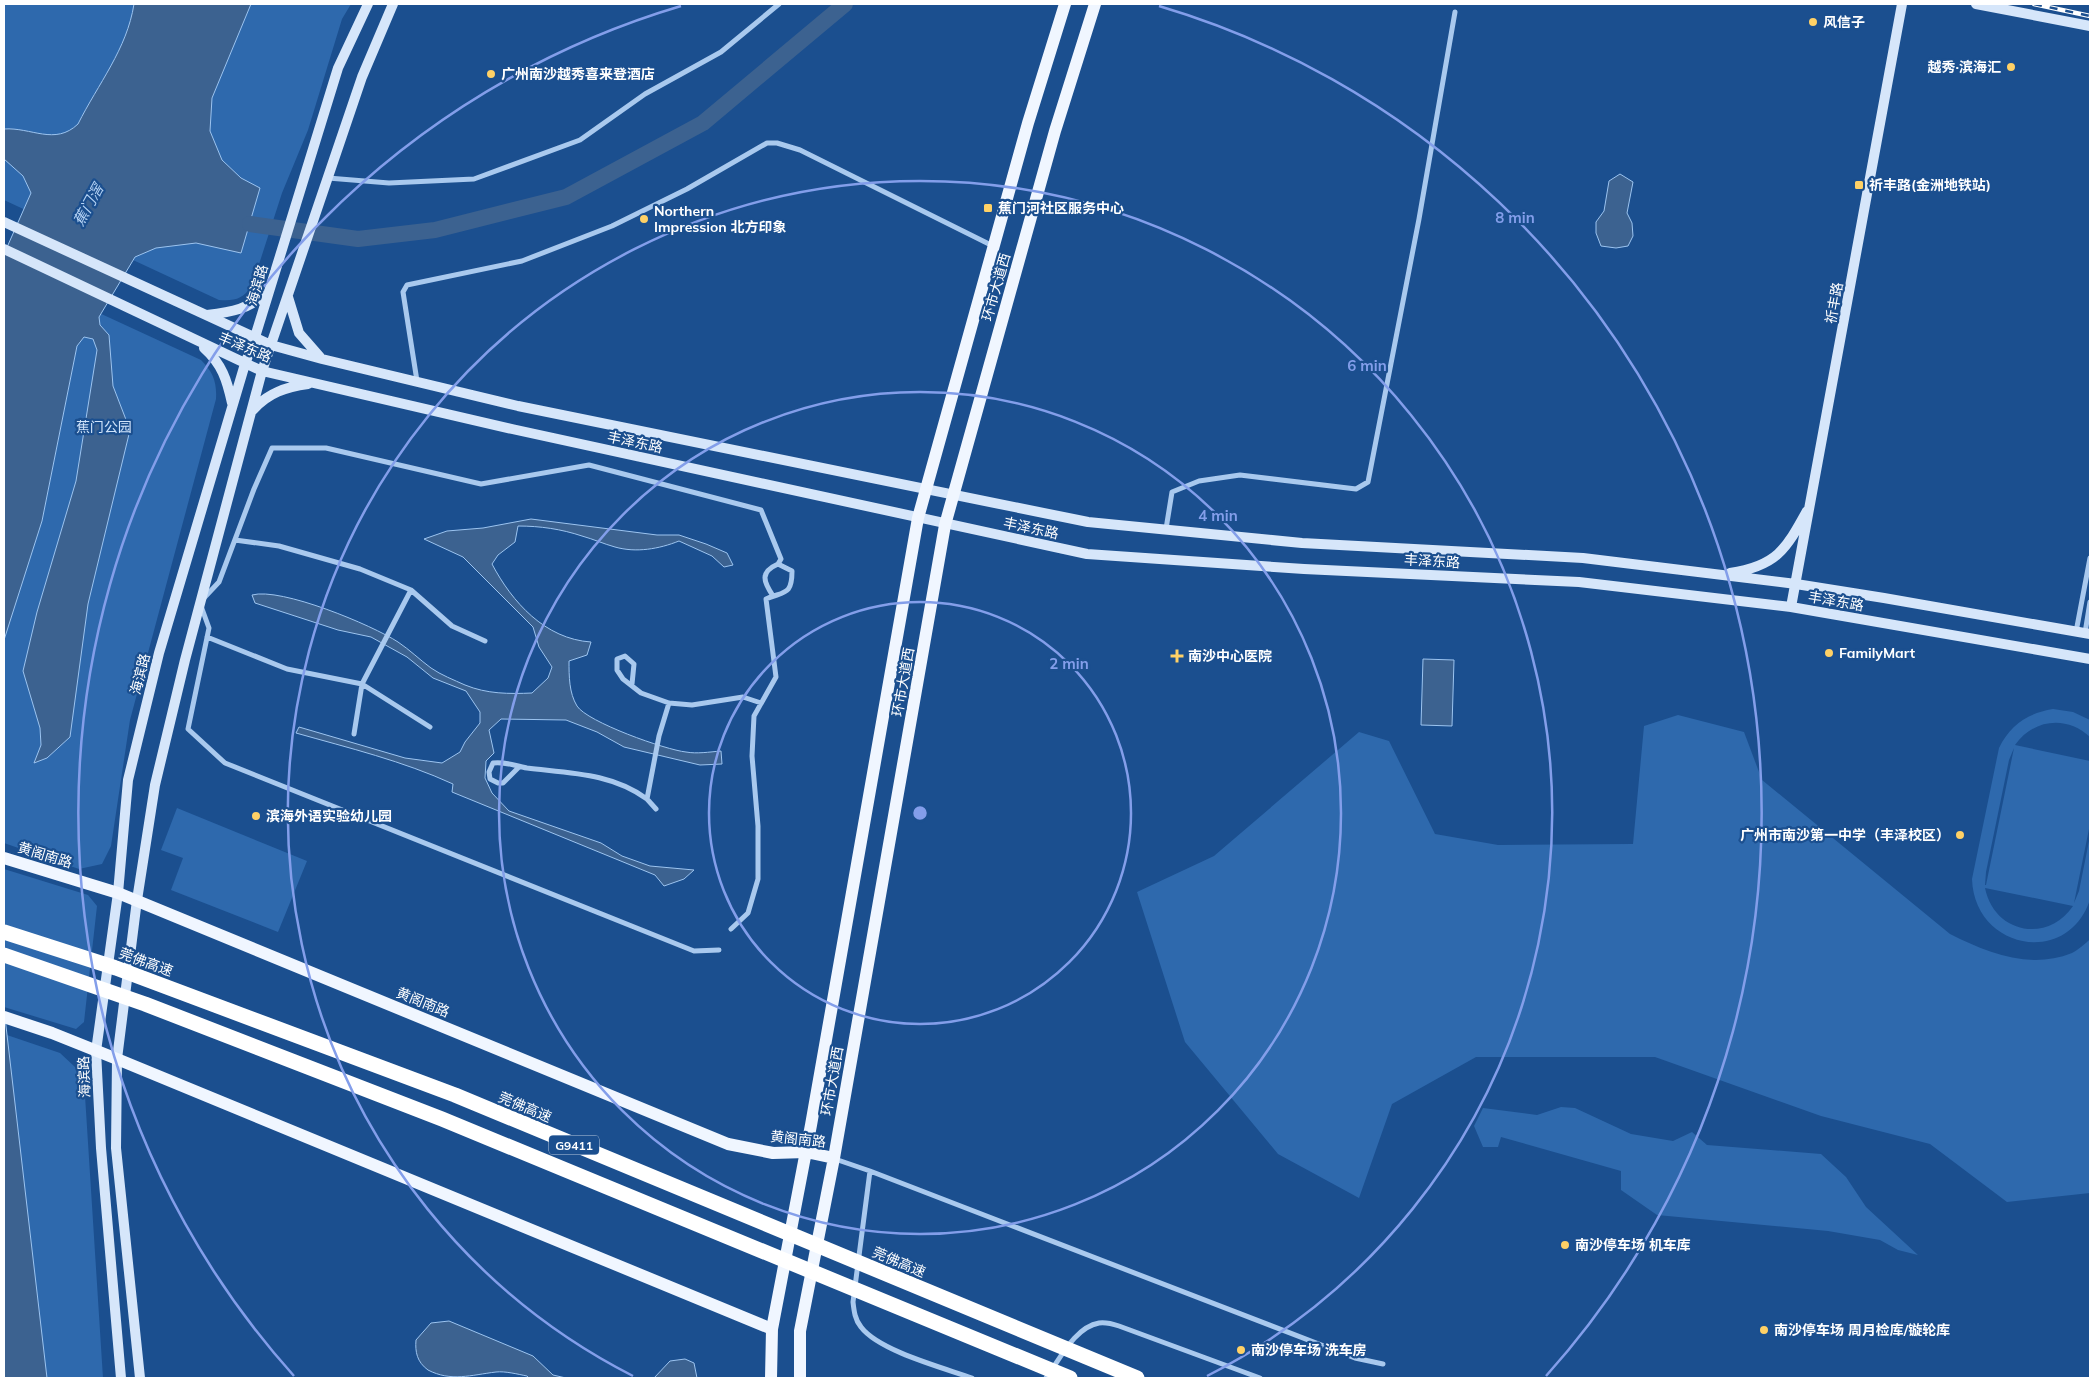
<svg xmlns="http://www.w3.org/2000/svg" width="2094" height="1382" viewBox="0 0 2094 1382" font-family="Mulish,'Noto Sans SC',sans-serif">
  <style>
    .green { fill: #2e69ad; fill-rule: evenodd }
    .water { fill: #3c6290; stroke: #9cc4f0 }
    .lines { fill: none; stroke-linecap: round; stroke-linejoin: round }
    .river { stroke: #3c6290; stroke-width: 16 }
    .street { stroke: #a9c9ee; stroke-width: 5 }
    .secondary { stroke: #d6e6fa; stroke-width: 10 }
    .primary { stroke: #f0f6ff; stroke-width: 12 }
    .rail-casing { stroke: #fff; stroke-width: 4.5 }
    .rail { stroke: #1b4f8f; stroke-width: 2.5; stroke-dasharray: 8; stroke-linecap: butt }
    .highway-bridge { stroke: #fff; stroke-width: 15 }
    .ring { fill: none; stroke: #839eea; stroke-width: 2.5 }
    .poi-dot { fill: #ffd166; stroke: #1b4f8f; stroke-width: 2 }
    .labels { text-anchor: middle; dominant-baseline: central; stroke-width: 4.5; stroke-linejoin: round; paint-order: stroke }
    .shield { fill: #1b4f8f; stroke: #bbcadd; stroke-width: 1 }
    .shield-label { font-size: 12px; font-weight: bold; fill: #fff }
    .poi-label { font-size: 14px; font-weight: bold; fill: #fff; stroke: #1b4f8f; text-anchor: start }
    .street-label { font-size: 14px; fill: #fff; stroke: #1b4f8f }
    .park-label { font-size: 14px; fill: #cfe3fa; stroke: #1b4f8f }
    .water-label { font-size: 15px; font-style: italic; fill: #b5d3f5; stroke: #1b4f8f }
    .centre { fill: #839eea; stroke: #1b4f8f; stroke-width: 2.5 }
    .ring-label { font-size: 15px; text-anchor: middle; font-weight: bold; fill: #839eea; stroke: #1b4f8f; stroke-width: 4.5; stroke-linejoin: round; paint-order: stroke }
  </style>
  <rect width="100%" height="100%" fill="#1b4f8f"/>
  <!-- green -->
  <path class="green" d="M4,4H351L342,19L308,130L282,193L252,286C242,299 236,301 219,300L4,200Z
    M4,269L201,360C213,372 217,382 216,399L130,720L111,846L102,864L79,869L4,843Z
    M2053,709L2073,712L2090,720V737C2067,715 2033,719 2015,745L2090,761V824L2074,903L2079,891L2090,836C2090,853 2094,892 2088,905C2062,967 1974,947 1972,879L1999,748C2010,725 2028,713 2053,709ZM2014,748L1986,885H1985L1986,872L2009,760ZM1985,888L2073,906C2047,944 1994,933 1985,888Z
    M1678,715L1744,732L1762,780L1950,934C1988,953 2030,970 2072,953C2078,950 2085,944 2090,939V1193L2007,1202L1930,1144L1821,1116L1655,1057H1476L1392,1104L1359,1198L1278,1154L1185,1042L1137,892L1214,856L1359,732L1389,741L1435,834L1498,845L1633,844L1644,726Z
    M177,808L307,861L278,932L171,890L183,858L161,850Z
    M4,869L88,895L97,906L84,1022L76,1029L4,1007Z
    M4,1034L60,1053L75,1067L84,1080L103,1378H4Z
    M1561,1107L1575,1108L1631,1134L1673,1141L1692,1132L1707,1145L1821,1154L1846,1177L1866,1207L1918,1255L1898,1250L1880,1240L1828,1231L1657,1215L1621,1190V1171L1501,1137L1498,1147H1483L1474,1126L1483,1108L1537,1115Z"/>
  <!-- water -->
  <path class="water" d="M134,4H251L212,98L210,131L222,160L241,178L260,188L241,253L196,243L156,248L135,257L99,317L100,325L109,335L113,386L130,430L88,604L70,737L47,758L34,763L41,745L40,728L23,671L37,612L76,481L97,350L93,339L84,337L77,346L42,521L4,640V254L31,193L23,176L4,159V129C31,127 55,146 78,124C98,84 127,49 134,4Z
    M1620,174L1633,182L1627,213L1632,223L1633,236L1628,246L1616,248L1601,246L1596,233V222L1604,211L1609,181Z
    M531,519L657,535H679L706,544L727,553L733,565L724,567L712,556L679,541C659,549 636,553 615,547C604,544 593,539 582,536C561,529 540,526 518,526L515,542L498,555L492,564C512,602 545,639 591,642L587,655L569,661C569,676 569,693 577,706C587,722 666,750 686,752C697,754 709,752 721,751L722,764L700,765L624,747L597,732L566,720L501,719L489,730L494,753L486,761L485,778L492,793L509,811L601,843L622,856L650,866L694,870L684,879L664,886L655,875L452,792L453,784C403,761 349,748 296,733L299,727L405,758L442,763L460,752L465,742L480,723V712L466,691L433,678L407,657L371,637L338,630L255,603L252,595C281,587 372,625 398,642C410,650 420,660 431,668C441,675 454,680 465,685C487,694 509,694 532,693L548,678L552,667L539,647L533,627L463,557L424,539L447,531L483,528Z
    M1423,659L1454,660L1452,726L1421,725Z
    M4,1009L47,1378H4Z
    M449,1321L533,1356L553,1375L566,1378H529L527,1376C517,1374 505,1371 496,1372C471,1375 451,1382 428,1370C417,1362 415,1352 416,1340L431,1323Z
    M685,1359L694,1363L697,1378H654L670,1361Z"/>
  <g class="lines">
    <!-- river -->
    <path class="river" d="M250,224L358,239L435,230L566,197L703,123L845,4"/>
    <!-- street -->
    <path class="street" d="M328,178L389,183L474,179L580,140L645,94L721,52L779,4
      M417,381L403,292L407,285L522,261L612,226L687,189L767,143H777L800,150L993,246
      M1166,529L1172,492L1199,481L1240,475L1356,489L1368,482L1419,219L1455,12
      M235,540L279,546L360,569L411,590L452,626L485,641
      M203,599L219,582L254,489L272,448H326L481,484L589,465L761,510L781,559L778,564
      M201,606L209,628L188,729L225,763L694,951L719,950
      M2076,632L2090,558
      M2085,633L2090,602
      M207,637L287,669L362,684L411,590
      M632,684L634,664L625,656L617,659V670L623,679L641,693L669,703L692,705L743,697L761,703
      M354,734L362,684L430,727
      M519,767L503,783H498L490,779L489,772L493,763C505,761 515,766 527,768C569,773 612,773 647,799
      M656,809L647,799L659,736L669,703
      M731,929L748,913L758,879V826L752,756L754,716L776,677L766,599C784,591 792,596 792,571L778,564C760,572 763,581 773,596
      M835,1159L870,1171L853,1302C854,1311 855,1320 861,1327C879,1351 944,1368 972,1378
      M870,1171L1355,1358L1383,1364
      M1046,1378C1060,1359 1075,1327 1099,1323C1106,1322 1113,1324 1119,1326L1260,1378"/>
    <!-- secondary -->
    <path class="secondary" d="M1976,4L2090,26
      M4,222L271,345L322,359L518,406L1088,522L1302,543L1583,558L1796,584L1884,598L2090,634
      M4,249L262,371L512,429L1087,554L1304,569L1579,582L1791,607L2090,659
      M288,297L299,333L320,357
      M207,315C233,312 248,309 269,292
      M204,348C222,364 227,380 232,403
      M253,410C268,393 286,387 308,384
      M1730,573C1777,566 1786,549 1807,511
      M1791,607L1902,4
      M121,1378L101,1148L96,1051L118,893L128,780L159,653L245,364L255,337L338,68L368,4
      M140,1378L116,1148L117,1059L137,900L155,785L185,660L262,371L362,77L393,4"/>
    <!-- primary -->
    <path class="primary" d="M4,858L118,893L728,1144L773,1153L806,1152L834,1158
      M4,1017L52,1033L117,1059L772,1329
      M771,1378L772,1329L811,1125L918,518L1028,123L1065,4
      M800,1378V1331L834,1158L945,525L1055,131L1095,4"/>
    <defs>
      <path id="rail" d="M2034,4L2090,16"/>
    </defs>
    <!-- rail casing -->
    <use href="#rail" class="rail-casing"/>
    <!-- rail -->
    <use href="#rail" class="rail"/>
    <!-- highway-bridge -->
    <path class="highway-bridge" d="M4,932L116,968L455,1095L1137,1378
      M4,955L145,1004L442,1119L1070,1378"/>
  </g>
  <!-- distance rings -->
  <g class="ring">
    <circle cx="920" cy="813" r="211"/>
    <circle cx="920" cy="813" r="421"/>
    <path d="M633 1376A632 632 0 1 1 1207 1376"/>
    <path d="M294 1376A842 842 0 0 1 681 6M1159 6A842 842 0 0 1 1546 1376"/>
  </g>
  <!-- markers -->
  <g class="poi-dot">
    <circle cx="1813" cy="22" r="5"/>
    <circle cx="2011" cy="67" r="5"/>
    <circle cx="491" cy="74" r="5"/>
    <rect x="1854" y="180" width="10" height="10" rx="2.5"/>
    <rect x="983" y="203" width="10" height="10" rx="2.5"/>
    <circle cx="644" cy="219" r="5"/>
    <circle cx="1829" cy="653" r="5"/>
    <path d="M1174.5 648.5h5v5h5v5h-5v5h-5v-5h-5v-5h5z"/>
    <circle cx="256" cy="816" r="5"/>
    <circle cx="1960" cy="835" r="5"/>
    <circle cx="1565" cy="1245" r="5"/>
    <circle cx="1764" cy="1330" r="5"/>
    <circle cx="1241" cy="1350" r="5"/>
  </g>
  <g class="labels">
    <!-- shield labels -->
    <rect class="shield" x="549" y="1135.5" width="50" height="19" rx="4"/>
    <g class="shield-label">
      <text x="574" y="1145">G9411</text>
    </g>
    <!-- poi labels -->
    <g class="poi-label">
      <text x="1823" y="22">风信子</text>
      <text x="2001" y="67" text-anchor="end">越秀·滨海汇</text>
      <text x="501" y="74">广州南沙越秀喜来登酒店</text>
      <text x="1869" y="185">祈丰路(金洲地铁站)</text>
      <text x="998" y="208">蕉门河社区服务中心</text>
      <text x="654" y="211">Northern<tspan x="654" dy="16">Impression 北方印象</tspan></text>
      <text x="1839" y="653">FamilyMart</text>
      <text x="1188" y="656">南沙中心医院</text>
      <text x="266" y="816">滨海外语实验幼儿园</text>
      <text x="1950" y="835" text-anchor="end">广州市南沙第一中学（丰泽校区）</text>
      <text x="1575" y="1245">南沙停车场 机车库</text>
      <text x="1774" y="1330">南沙停车场 周月检库/镟轮库</text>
      <text x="1251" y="1350">南沙停车场 洗车房</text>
    </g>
    <!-- street labels -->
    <g class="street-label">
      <text transform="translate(257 285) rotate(-73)">海滨路</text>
      <text transform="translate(996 287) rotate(-74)">环市大道西</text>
      <text transform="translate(1834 303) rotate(-80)">祈丰路</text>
      <text transform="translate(245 347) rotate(23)">丰泽东路</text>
      <text transform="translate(635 442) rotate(12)">丰泽东路</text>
      <text transform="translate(1031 528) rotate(12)">丰泽东路</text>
      <text transform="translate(1432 561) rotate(3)">丰泽东路</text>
      <text transform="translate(1836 601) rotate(10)">丰泽东路</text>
      <text transform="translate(140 674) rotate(-76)">海滨路</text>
      <text transform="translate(903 682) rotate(-80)">环市大道西</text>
      <text transform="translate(45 855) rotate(17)">黄阁南路</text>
      <text transform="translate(146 962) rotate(20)">莞佛高速</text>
      <text transform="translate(423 1002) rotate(22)">黄阁南路</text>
      <text transform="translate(84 1077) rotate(-92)">海滨路</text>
      <text transform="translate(832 1081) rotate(-80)">环市大道西</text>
      <text transform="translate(525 1107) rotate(23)">莞佛高速</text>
      <text transform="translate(798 1139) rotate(6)">黄阁南路</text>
      <text transform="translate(899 1262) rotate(23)">莞佛高速</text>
    </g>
    <!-- park labels -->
    <g class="park-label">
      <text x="104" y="427">蕉门公园</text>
    </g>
    <!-- water labels -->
    <g class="water-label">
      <text transform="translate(88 205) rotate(-61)">蕉门滘</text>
    </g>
  </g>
  <circle cx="920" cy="813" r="8" class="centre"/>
  <g class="ring-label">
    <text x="1515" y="223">8 min</text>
    <text x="1367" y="371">6 min</text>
    <text x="1218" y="521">4 min</text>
    <text x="1069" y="669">2 min</text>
  </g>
  <!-- border -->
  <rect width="2094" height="1382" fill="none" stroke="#ffffff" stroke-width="10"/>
</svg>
